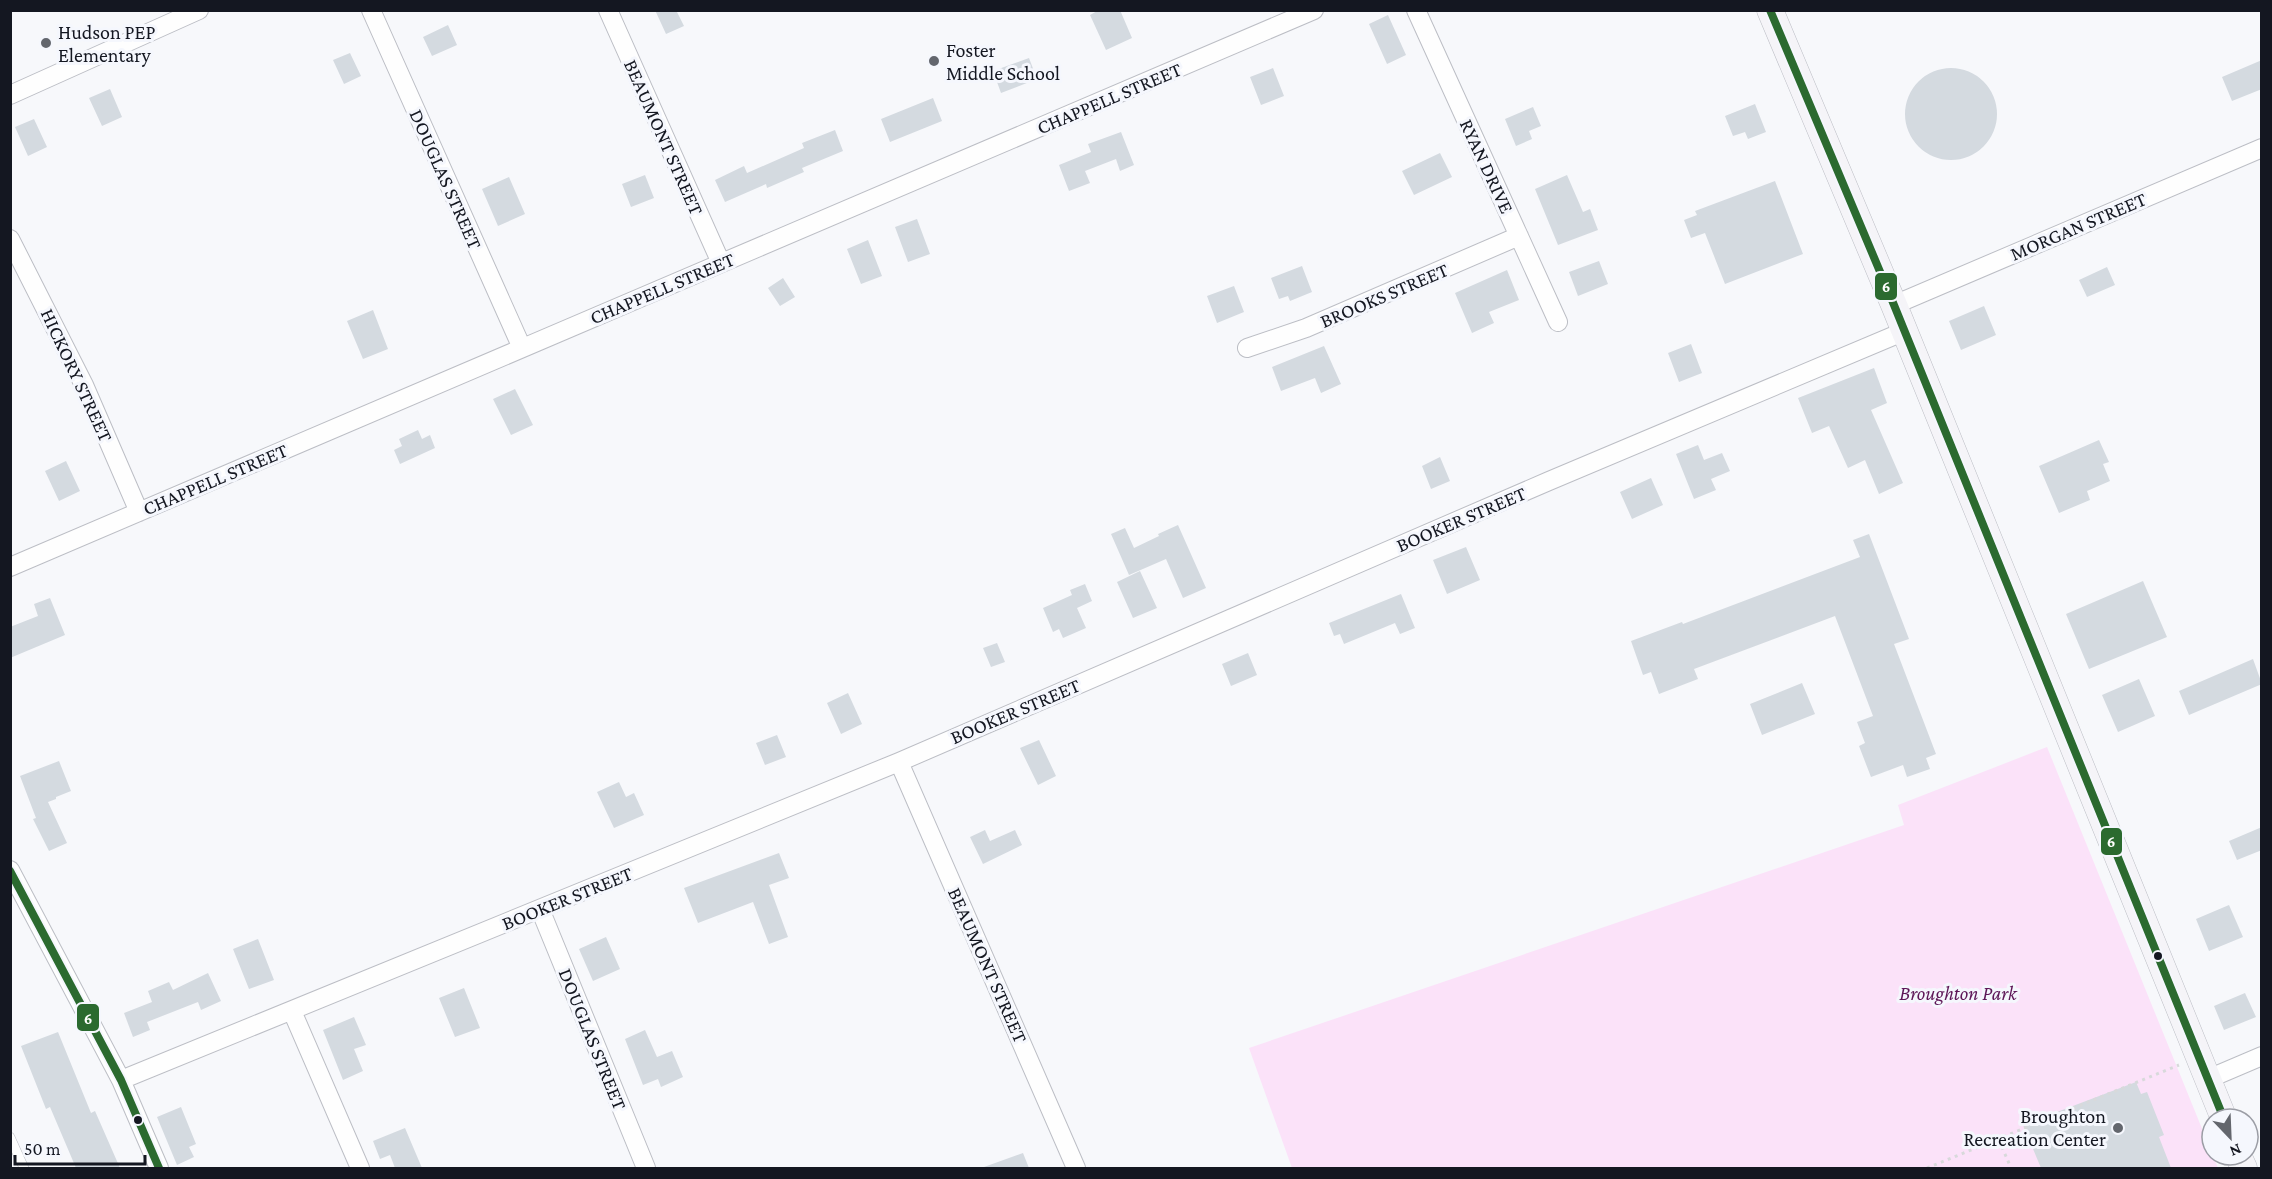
<svg xmlns="http://www.w3.org/2000/svg" width="2272" height="1179" viewBox="0 0 2272 1179" font-family="'Crimson Pro',serif">
  <style>
    .green { fill: #fbe2f9 }
    .building { fill: #d4dae0 }
    .lines { fill: none; stroke-linecap: round; stroke-linejoin: round }
    .lane-casing { stroke: #bcbec5; stroke-width: 10 }
    .street-casing { stroke: #bcbec5; stroke-width: 20 }
    .secondary-casing { stroke: #bcbec5; stroke-width: 27 }
    .path { stroke: #d8d9db; stroke-width: 3; stroke-dasharray: 3 4.5; stroke-linecap: butt }
    .lane { stroke: #fefefe; stroke-width: 9 }
    .street { stroke: #fefefe; stroke-width: 18 }
    .secondary { stroke: #f5f4f8; stroke-width: 26 }
    .bus-1-casing { stroke: #f5f7fd; stroke-width: 12 }
    .bus-1 { stroke: #2b6a2f; stroke-width: 8 }
    .poi-dot { fill: #63666d; stroke: #f5f7fd; stroke-width: 2 }
    .bus-dot { fill: #141721; stroke: #f5f7fd; stroke-width: 2 }
    .labels { text-anchor: middle; dominant-baseline: central; stroke-width: 6; stroke-linejoin: round; paint-order: stroke }
    .poi-label { font-size: 20px; fill: #141721; stroke: #f5f7fd; text-anchor: start }
    .street-label { font-size: 20px; fill: #141721; stroke: #f5f7fd }
    .park-label { font-size: 20px; font-style: italic; fill: #5d1657; stroke: #f5f7fd }
    .line-badge { stroke: #f5f7fd; stroke-width: 2 }
    .badge-label { font-size: 16px; text-anchor: middle; font-weight: bold; fill: #fff }
  </style>
  <rect width="100%" height="100%" fill="#f7f8fb"/>
  <!-- green -->
  <path class="green" d="M2047,747L2218,1168H1292L1249,1048L1904,825L1898,805Z"/>
  <!-- building -->
  <path class="building" d="M655,10H676L684,26L666,34Z
    M1099,10H1120L1132,38L1106,50L1090,15Z
    M1388,15L1406,55L1387,64L1369,24Z
    M448,25L457,45L432,56L423,37Z
    M350,53L361,76L344,84L333,60Z
    M1029,58L1037,79L1001,93L993,71Z
    M2262,60V89L2232,101L2222,77Z
    M1905 114a46 46 0 1 1 92 0a46 46 0 1 1-92 0Z
    M1273,68L1284,96L1261,105L1250,77Z
    M110,89L122,117L102,126L89,98Z
    M933,98L942,121L890,142L881,119Z
    M1755,104L1766,132L1748,139L1745,132L1733,136L1725,116Z
    M1533,107L1541,126L1529,131L1532,139L1516,146L1505,119Z
    M34,119L47,147L28,156L15,127Z
    M835,130L843,151L802,168L804,172L767,188L766,184L725,202L715,180L744,166L747,173L804,148L802,143Z
    M1121,132L1134,165L1120,171L1116,159L1085,171L1090,183L1069,191L1059,165L1091,152L1088,144Z
    M1440,153L1452,177L1414,195L1402,171Z
    M645,175L654,198L631,207L622,184Z
    M1567,175L1583,212L1590,209L1598,230L1558,245L1535,189Z
    M509,177L525,214L498,226L482,189Z
    M1775,181L1803,254L1725,284L1705,233L1691,238L1684,220L1697,215L1695,211Z
    M917,219L930,254L908,262L895,227Z
    M868,240L882,276L861,284L847,249Z
    M1599,261L1608,284L1578,296L1569,272Z
    M1302,266L1312,292L1290,301L1288,296L1279,299L1271,278Z
    M2107,267L2115,285L2087,297L2079,280Z
    M1507,270L1519,300L1489,312L1494,323L1472,333L1455,293Z
    M783,278L795,297L780,306L768,288Z
    M1234,286L1244,312L1217,323L1207,296Z
    M1984,306L1996,335L1961,350L1949,321Z
    M373,310L388,349L363,359L347,321Z
    M1691,344L1702,373L1679,382L1668,353Z
    M1324,346L1341,384L1321,393L1315,378L1281,391L1272,367Z
    M1874,368L1887,403L1871,410L1903,483L1879,494L1865,460L1848,468L1829,426L1812,433L1798,398Z
    M515,389L533,425L511,435L493,399Z
    M418,430L422,439L430,435L435,448L400,464L394,450L402,446L399,439Z
    M2099,440L2109,462L2103,464L2110,481L2087,491L2090,500L2059,513L2039,466Z
    M1698,445L1704,460L1722,453L1730,471L1711,479L1716,490L1694,499L1676,454Z
    M1440,457L1450,481L1431,489L1422,466Z
    M66,461L80,491L59,501L45,471Z
    M1651,478L1663,505L1632,519L1620,492Z
    M1178,525L1206,588L1183,598L1166,559L1129,575L1111,534L1125,528L1134,548L1159,536L1158,534Z
    M1869,534L1909,639L1894,644L1936,754L1926,758L1930,769L1907,777L1903,765L1871,777L1859,746L1865,743L1857,722L1873,716L1835,616L1694,669L1698,679L1659,694L1651,672L1643,675L1631,641L1682,622L1683,624L1860,557L1853,540Z
    M1466,547L1480,580L1447,594L1433,560Z
    M1140,571L1157,608L1133,618L1117,582Z
    M2143,581L2167,637L2089,669L2066,614Z
    M1085,584L1092,601L1077,608L1086,628L1063,638L1059,629L1053,632L1043,608L1072,595L1070,590Z
    M1401,594L1415,628L1400,634L1395,623L1344,644L1340,634L1334,636L1329,623Z
    M50,598L65,635L10,658V627L38,616L34,604Z
    M997,643L1005,662L991,667L983,648Z
    M1248,653L1257,675L1231,686L1222,664Z
    M2253,659L2262,684L2189,715L2179,691Z
    M2139,679L2155,716L2118,732L2102,695Z
    M1802,683L1815,714L1762,735L1750,704Z
    M848,693L862,724L841,734L827,703Z
    M777,735L786,757L765,765L756,743Z
    M1039,740L1056,776L1038,785L1020,748Z
    M59,761L71,791L56,797V799L48,802L67,843L49,851L33,819L36,818L20,776Z
    M619,782L626,797L634,793L644,815L614,828L597,792Z
    M2262,827V850L2237,860L2229,841Z
    M985,830L990,841L1015,830L1022,845L983,864L970,837Z
    M779,853L789,878L769,885L788,937L769,944L753,902L698,923L684,888Z
    M2229,905L2243,937L2209,951L2196,919Z
    M606,937L620,969L593,981L579,949Z
    M258,939L274,980L249,989L233,949Z
    M208,973L221,1001L201,1010L198,1002L147,1022L150,1030L133,1037L124,1013L152,1002L148,991L169,982L173,990Z
    M464,988L480,1028L455,1037L439,998Z
    M2245,993L2256,1017L2224,1030L2214,1006Z
    M354,1017L366,1045L354,1049L363,1071L343,1080L323,1030Z
    M645,1030L657,1057L672,1051L683,1077L661,1087L658,1079L643,1085L625,1039Z
    M58,1032L91,1113L95,1111L120,1168H76L50,1107L46,1109L21,1046Z
    M2136,1082L2141,1094L2147,1092L2164,1135L2159,1137L2171,1168H2041L2023,1125Z
    M181,1107L196,1144L189,1147L194,1157L177,1165L157,1117Z
    M405,1128L422,1168H395L390,1155L380,1159L373,1141Z
    M1023,1153L1029,1168H984V1167Z"/>
  <g class="lines">
    <defs>
      <path id="lane" d="M10,1137L24,1168"/>
      <path id="street" d="M371,10L522,348
        M608,10L721,263
        M1416,10L1558,322
        M10,95L199,10
        M10,239L84,385L139,512
        M1894,305L2262,148
        M1247,348L1306,328L1519,236
        M10,567L1314,10
        M899,762L1076,1168
        M10,870L121,1080L159,1168
        M540,909L646,1168
        M292,1011L360,1168
        M2208,1079L2262,1056
        M121,1080L899,762L1549,481L1905,331"/>
      <path id="secondary" d="M1770,10L1894,305L2224,1119
        M2238,1155L2244,1168"/>
    </defs>
    <!-- lane casing -->
    <use href="#lane" class="lane-casing"/>
    <!-- street casing -->
    <use href="#street" class="street-casing"/>
    <!-- secondary casing -->
    <use href="#secondary" class="secondary-casing"/>
    <!-- path -->
    <path class="path" d="M1999,1140L2011,1168
      M1927,1168L2179,1065"/>
    <!-- lane -->
    <use href="#lane" class="lane"/>
    <!-- street -->
    <use href="#street" class="street"/>
    <!-- secondary -->
    <use href="#secondary" class="secondary"/>
    <defs>
      <path id="bus-1" d="M1770,10L1894,305L2224,1119
        M10,871L121,1080L159,1168"/>
    </defs>
    <!-- bus-1 casing -->
    <use href="#bus-1" class="bus-1-casing"/>
    <!-- bus-1 -->
    <use href="#bus-1" class="bus-1"/>
  </g>
  <!-- markers -->
  <g class="poi-dot">
    <circle cx="46" cy="43" r="6"/>
    <circle cx="934" cy="61" r="6"/>
    <circle cx="2118" cy="1128" r="6"/>
  </g>
  <g class="bus-dot">
    <circle cx="2158" cy="956" r="5"/>
    <circle cx="138" cy="1120" r="5"/>
  </g>
  <g class="labels">
    <!-- poi labels -->
    <g class="poi-label">
      <text x="58" y="32">Hudson PEP<tspan x="58" dy="23">Elementary</tspan></text>
      <text x="946" y="50">Foster<tspan x="946" dy="23">Middle School</tspan></text>
      <text x="2106" y="1116" text-anchor="end">Broughton<tspan x="2106" dy="23">Recreation Center</tspan></text>
    </g>
    <!-- street labels -->
    <g class="street-label">
      <text transform="translate(1109 98) rotate(-23)">CHAPPELL STREET</text>
      <text transform="translate(664 137) rotate(66)">BEAUMONT STREET</text>
      <text transform="translate(1487 166) rotate(65)">RYAN DRIVE</text>
      <text transform="translate(446 179) rotate(66)">DOUGLAS STREET</text>
      <text transform="translate(2078 226) rotate(-23)">MORGAN STREET</text>
      <text transform="translate(662 288) rotate(-23)">CHAPPELL STREET</text>
      <text transform="translate(1384 295) rotate(-23)">BROOKS STREET</text>
      <text transform="translate(77 375) rotate(65)">HICKORY STREET</text>
      <text transform="translate(215 479) rotate(-23)">CHAPPELL STREET</text>
      <text transform="translate(1461 519) rotate(-23)">BOOKER STREET</text>
      <text transform="translate(1015 711) rotate(-23)">BOOKER STREET</text>
      <text transform="translate(567 898) rotate(-22)">BOOKER STREET</text>
      <text transform="translate(988 965) rotate(66)">BEAUMONT STREET</text>
      <text transform="translate(593 1039) rotate(68)">DOUGLAS STREET</text>
    </g>
    <!-- park labels -->
    <g class="park-label">
      <text x="1958" y="993">Broughton Park</text>
    </g>
  </g>
  <g class="line-badge">
    <rect x="1874" y="272" width="24" height="29" rx="6" fill="#2b6a2f"/>
    <rect x="2100" y="827" width="23" height="29" rx="6" fill="#2b6a2f"/>
    <rect x="76" y="1003" width="24" height="29" rx="6" fill="#2b6a2f"/>
  </g>
  <g class="badge-label">
    <text x="1886" y="292">6</text>
    <text x="2111" y="847">6</text>
    <text x="88" y="1024">6</text>
  </g>
  <!-- border -->
  <rect width="2272" height="1179" fill="none" stroke="#141721" stroke-width="24"/>
  <!-- north arrow -->
  <g transform="translate(2230 1137) rotate(157)"><circle r="28" fill="#f5f7fd" stroke="#9b9da5" stroke-width="1.5"/>
  <path d="M0-4.5L10 22L0 15L-10 22Z" fill="#63666d"/>
  <text y="-9" font-size="16" font-weight="bold" text-anchor="middle" fill="#141721">N</text>
  </g>
  <!-- scale -->
  <path d="M15 1155v9h130v-9" fill="none" stroke="#141721" stroke-width="3"/>
  <text x="24" y="1155" font-size="18" fill="#141721" stroke="#f5f7fd" stroke-width="4.5" paint-order="stroke">50 m</text>
</svg>
